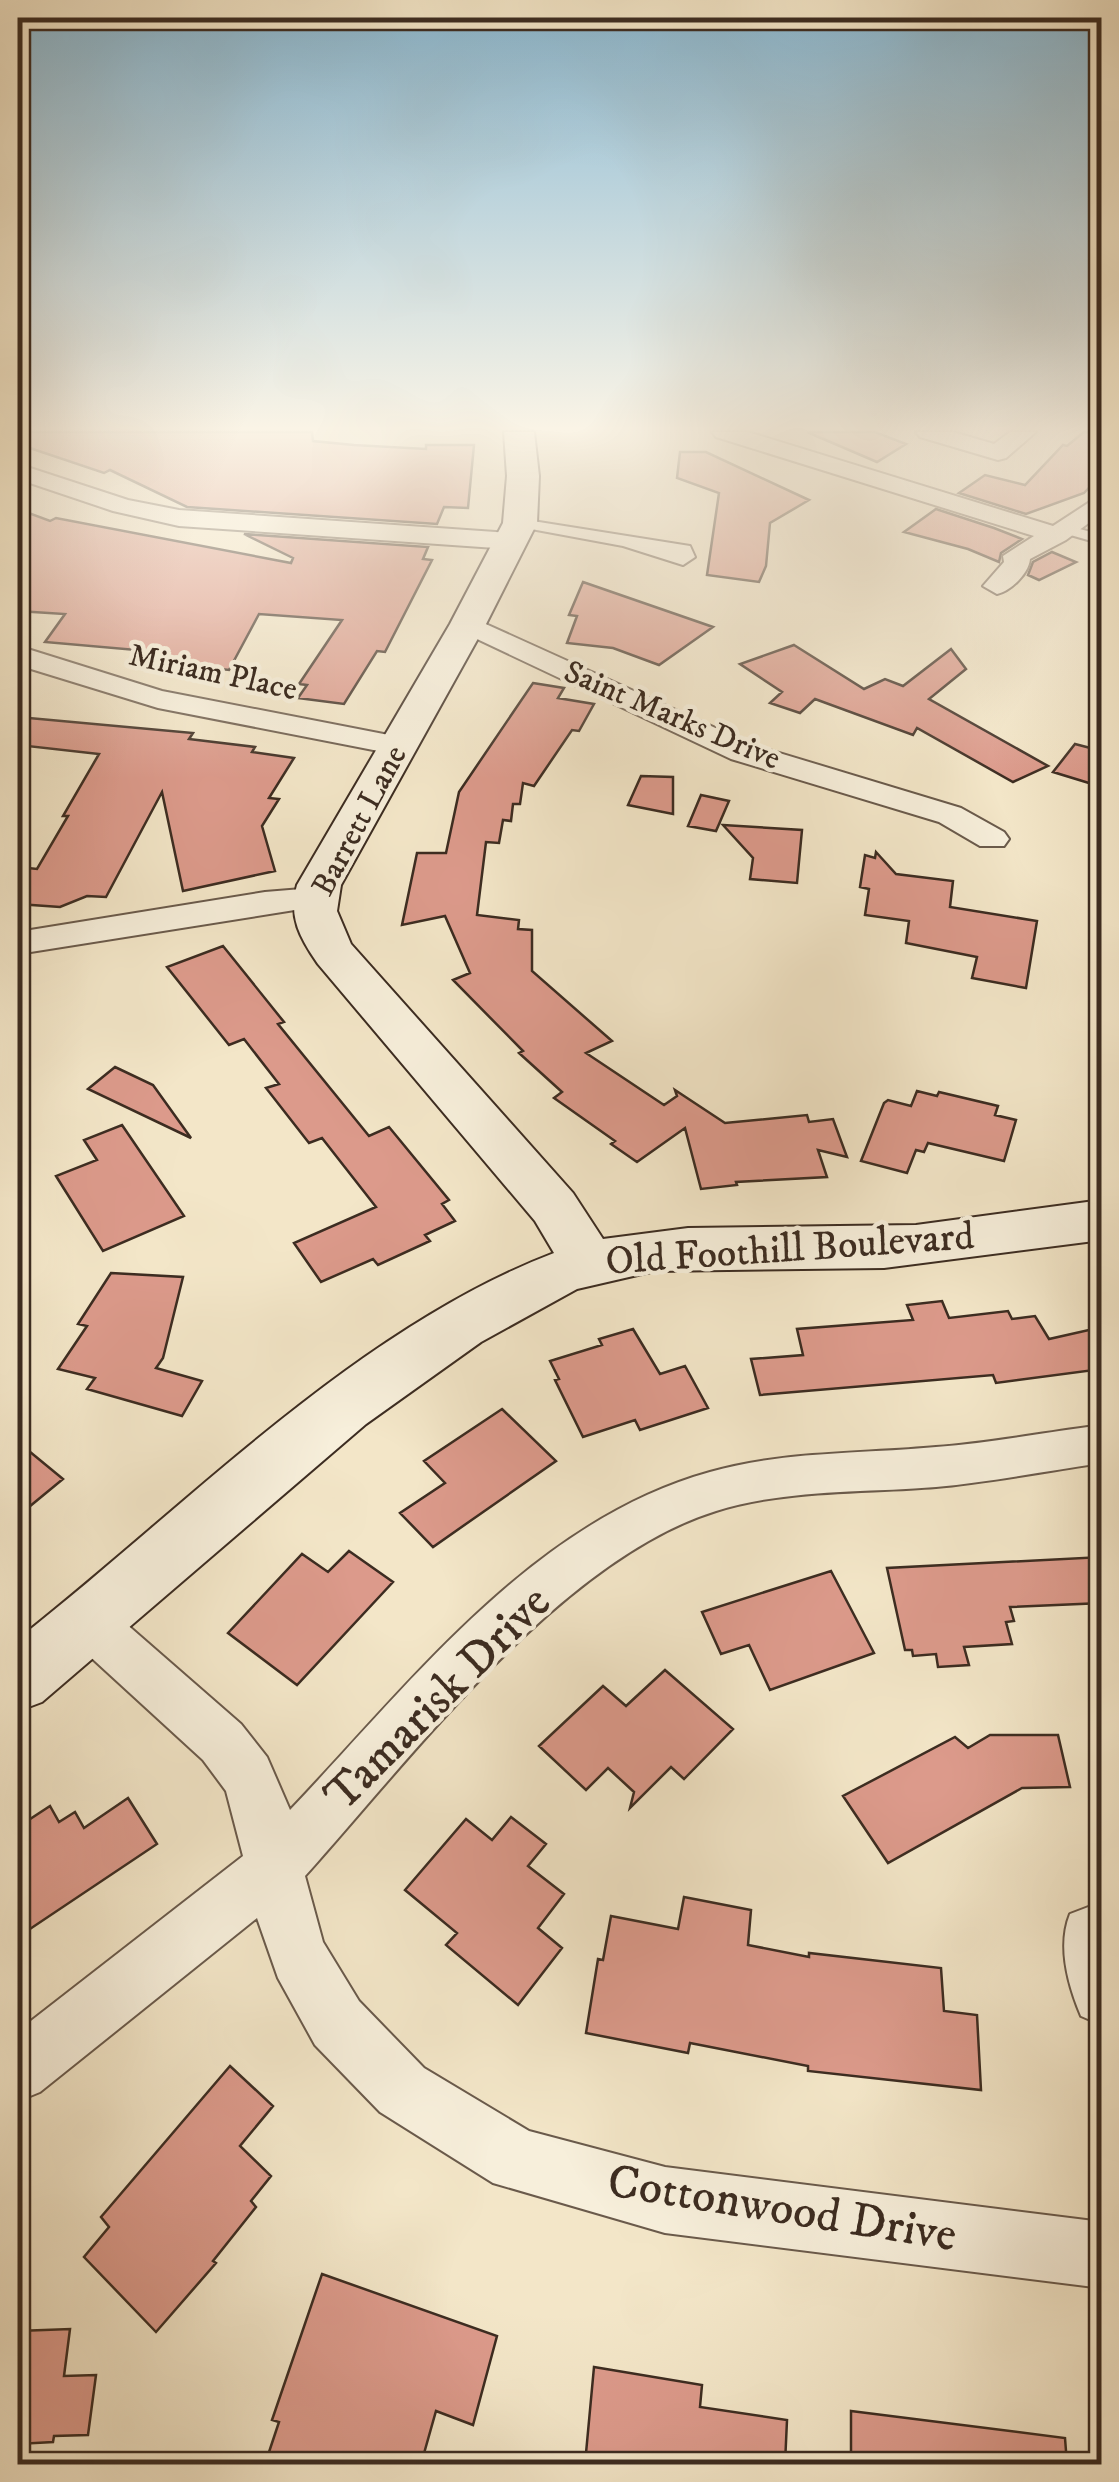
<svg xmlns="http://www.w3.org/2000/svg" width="1119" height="2482" viewBox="0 0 1119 2482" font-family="'IM FELL DW Pica',serif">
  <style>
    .building { fill: #dc9a8b; stroke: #3c2c21; stroke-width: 2.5 }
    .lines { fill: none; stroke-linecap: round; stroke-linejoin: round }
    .lane-casing { stroke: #6a5a4b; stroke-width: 4 }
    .street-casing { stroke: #6a5a4b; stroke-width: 4 }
    .secondary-casing { stroke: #3c2c21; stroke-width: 4 }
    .lane { fill: #f7efdb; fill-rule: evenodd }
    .street { fill: #f7efdb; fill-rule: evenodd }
    .secondary { fill: #f7efdb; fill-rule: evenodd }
    .labels { text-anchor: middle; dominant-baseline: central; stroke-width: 9; stroke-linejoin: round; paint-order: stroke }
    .far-street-label { font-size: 32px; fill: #3c2c21; stroke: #f7efdb }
    .street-label { font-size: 40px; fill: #3c2c21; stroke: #f7efdb }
    .near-street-label { font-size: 48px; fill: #3c2c21; stroke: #f7efdb }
  </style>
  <rect width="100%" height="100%" fill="#f3e6c8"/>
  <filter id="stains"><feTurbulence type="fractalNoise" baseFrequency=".002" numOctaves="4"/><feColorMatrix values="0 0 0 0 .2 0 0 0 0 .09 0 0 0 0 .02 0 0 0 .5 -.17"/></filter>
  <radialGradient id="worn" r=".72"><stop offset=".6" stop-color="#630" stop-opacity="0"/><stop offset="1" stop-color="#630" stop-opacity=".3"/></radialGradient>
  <!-- building -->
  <path class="building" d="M18,432H312L313,441L354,445L426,449V445H474L468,508L444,507L437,524L187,507L110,470L104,473L18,444Z
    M807,432H875L906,444L877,462Z
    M1084,432H1102V474L1084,493L1026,514L959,493L985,475L1025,485L1063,445L1067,446Z
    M680,452H706L809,500L770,523L766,566L759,582L707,575L719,493L677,478Z
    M18,509L50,521L56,518L291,563L293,558L244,534L428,547L423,559L432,560L385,652L377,651L344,704L298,698L307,685L299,684L342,620L259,614L229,670L141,660L148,651L45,642L65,614L18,611Z
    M936,509L994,528L1022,539L1001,553L999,562L968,549L904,532Z
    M1052,552L1076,562L1039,580L1028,575L1033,562Z
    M583,582L713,627L659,665L613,648L567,643L577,616L569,615Z
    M794,645L864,689L885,679L903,686L951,649L966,669L929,699L1048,766L1013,782L917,728L913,735L815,699L800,713L770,703L782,692L740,664Z
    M533,683L564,688L558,698L594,704L579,731L572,730L534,786L523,783L520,804H513L511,821L503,820L499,843L486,842L477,915L519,920L518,929L532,930V971L612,1041L586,1053L664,1105L677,1096L675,1090L725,1123L807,1115L809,1122L833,1119L847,1157L818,1150L827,1177L736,1182L737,1185L701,1189L685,1128L637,1162L611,1144L615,1141L554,1098L562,1092L519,1053L523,1051L453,980L470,973L445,916L402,925L417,853H446L459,792Z
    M18,717L193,733L189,739L255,747L252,752L294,758L269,798L279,799L262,826L275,871L183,891L162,792L106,897L87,896L60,907L18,904V867L37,869L68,816H63L99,754L18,745Z
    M1075,744L1102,751V787L1053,772Z
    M641,776L673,777V814L628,805Z
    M701,795L729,801L716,831L688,826Z
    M723,825L802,830L797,883L750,879L753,858Z
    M876,852L896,874L953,881L950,907L1037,921L1026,988L972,978L977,957L906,943L909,921L865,915L869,889L860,887L865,855L875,858Z
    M223,946L284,1022L278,1024L369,1136L389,1127L449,1200L442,1204L455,1221L425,1235L430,1241L378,1265L373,1259L321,1282L294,1243L376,1207L322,1138L309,1143L266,1088L279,1084L244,1039L229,1045L167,967Z
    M115,1067L153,1085L191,1138L88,1089Z
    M917,1091L937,1096L939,1092L998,1106L995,1115L1016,1120L1004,1161L928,1143L924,1152L916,1150L907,1173L861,1161L884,1103L888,1100L911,1106Z
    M122,1125L184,1216L103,1251L56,1176L97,1160L84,1140Z
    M111,1273L183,1277L163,1358L156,1368L202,1381L182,1416L87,1389L95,1378L58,1369L87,1326L78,1324Z
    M942,1301L949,1318L1008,1311L1012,1319L1035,1316L1049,1339L1102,1327V1369L996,1383L993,1375L760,1395L751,1359L803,1355L797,1329L913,1320L907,1305Z
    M633,1329L660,1374L685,1366L708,1408L640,1430L635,1420L583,1437L555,1380L559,1379L550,1361L602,1345L599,1339Z
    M502,1409L556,1461L433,1547L400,1513L445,1483L424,1461Z
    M18,1442L63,1479L18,1516Z
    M349,1551L393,1582L297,1685L228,1633L302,1554L328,1572Z
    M1102,1557V1603L1010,1607L1014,1621L1006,1622L1012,1644L964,1647L969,1665L938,1667L936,1654L913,1656L912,1650H905L887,1568Z
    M831,1571L874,1653L770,1690L749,1645L721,1654L702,1612Z
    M665,1670L733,1729L684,1779L671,1767L630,1808L634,1792L608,1768L586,1790L539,1746L603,1686L626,1706Z
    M990,1735H1058L1070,1787L1022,1788L888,1863L843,1796L955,1737L968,1748Z
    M128,1798L157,1844L18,1937V1827L50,1806L59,1822L75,1812L84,1828Z
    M511,1817L546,1844L528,1866L564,1894L538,1928L562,1948L518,2005L446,1945L457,1933L405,1890L466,1819L492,1840Z
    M684,1897L751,1910L748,1945L809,1957V1953L941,1968L944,2011L977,2015L981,2090L808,2071V2066L690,2043L688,2053L586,2033L598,1959L603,1960L611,1916L678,1929Z
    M230,2066L273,2106L240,2146L271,2176L251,2201L256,2207L213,2261L216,2263L156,2332L84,2257L109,2227L101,2217Z
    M322,2274L497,2336L473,2425L436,2411L421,2464H265L279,2422L272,2420Z
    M70,2329L64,2376L96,2375L88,2435L54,2436L53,2442L18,2444V2331Z
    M594,2367L702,2385L700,2407L787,2420L785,2464H585Z
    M851,2411L1065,2438L1067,2464H851Z"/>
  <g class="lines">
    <defs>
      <path id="lane" d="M520,519L690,546L695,557L683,565L623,546L515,526L513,523Z
        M1065,525L1102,535V544L1060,532V526Z"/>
      <path id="street" d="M712,432H748L1053,526L1102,494V513L1066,540L1030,559C1029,573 1011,591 997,594L983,586L1004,562L1003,556L1034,536L716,437Z
        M916,432H953L994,444L1010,432H1036L1006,458L998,460L920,437Z
        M18,464L128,500L179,510L511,533L524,541L511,549L179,526L113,511L18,479Z
        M468,616L753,745L961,808L1004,832L1009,839L1004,846H980L939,822L731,759L458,630L454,624Z
        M18,646L162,691L399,737L410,739L414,746L410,753L399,755L158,708L18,665Z
        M314,888L326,891L331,898L326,905L18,954V932L265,892Z
        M1102,1425V1463C1046,1471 991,1482 936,1487C863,1493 786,1489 716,1511C561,1559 412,1757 305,1876L323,1942L359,2001L424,2068L529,2131L665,2167L1102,2222V2288L665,2233L493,2183L380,2112L315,2045L278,1978L257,1918L40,2092L18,2101V2031L243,1856L226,1791L203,1760L72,1640L64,1624L72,1608L90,1601L108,1608L241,1724L267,1757L290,1810C411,1683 533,1521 710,1472C783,1451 861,1454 936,1447C991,1443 1047,1432 1102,1425Z
        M1091,1906L1102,1910V2025L1081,2016C1068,1985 1057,1946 1070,1914Z"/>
      <path id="secondary" d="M504,432H534L539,476L537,523L486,624L341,885L337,911L351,944L573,1193L603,1239L688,1228L916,1225L1102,1200V1240L884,1268L655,1271L577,1289L481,1342L366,1424L42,1702L18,1711V1639C184,1509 355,1329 554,1253L535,1221L318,964C300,938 288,917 297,885L450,624L503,523L507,476Z"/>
    </defs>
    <!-- lane casing -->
    <use href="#lane" class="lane-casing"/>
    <!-- street casing -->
    <use href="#street" class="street-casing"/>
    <!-- secondary casing -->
    <use href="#secondary" class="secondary-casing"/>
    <!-- lane -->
    <use href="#lane" class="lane"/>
    <!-- street -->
    <use href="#street" class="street"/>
    <!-- secondary -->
    <use href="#secondary" class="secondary"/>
  </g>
  <!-- sky -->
  <linearGradient id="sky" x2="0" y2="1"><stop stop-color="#89b9d4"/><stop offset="0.55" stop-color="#faf4e6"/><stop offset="1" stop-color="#faf4e6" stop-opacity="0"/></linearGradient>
  <rect width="1119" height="779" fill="url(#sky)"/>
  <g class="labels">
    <!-- far-street labels -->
    <g class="far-street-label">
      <text transform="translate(213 673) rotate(12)">Miriam Place</text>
      <text transform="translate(672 716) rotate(23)">Saint Marks Drive</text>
      <text transform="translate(360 821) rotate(-62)">Barrett Lane</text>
    </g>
    <!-- street labels -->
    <g class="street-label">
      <text transform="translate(790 1250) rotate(-4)">Old Foothill Boulevard</text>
    </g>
    <!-- near-street labels -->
    <g class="near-street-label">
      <text transform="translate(438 1699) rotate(-45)">Tamarisk Drive</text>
      <text transform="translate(782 2209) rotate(9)">Cottonwood Drive</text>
    </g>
  </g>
  <!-- margin -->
  <rect width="1119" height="2482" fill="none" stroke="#f3e6c8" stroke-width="60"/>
  <rect x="20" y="20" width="1079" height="2442" fill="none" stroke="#3c2c21" stroke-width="5"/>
  <rect x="30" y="30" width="1059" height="2422" fill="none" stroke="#3c2c21" stroke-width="2.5"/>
  <rect width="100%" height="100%" filter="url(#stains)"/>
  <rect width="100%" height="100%" fill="url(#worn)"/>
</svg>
